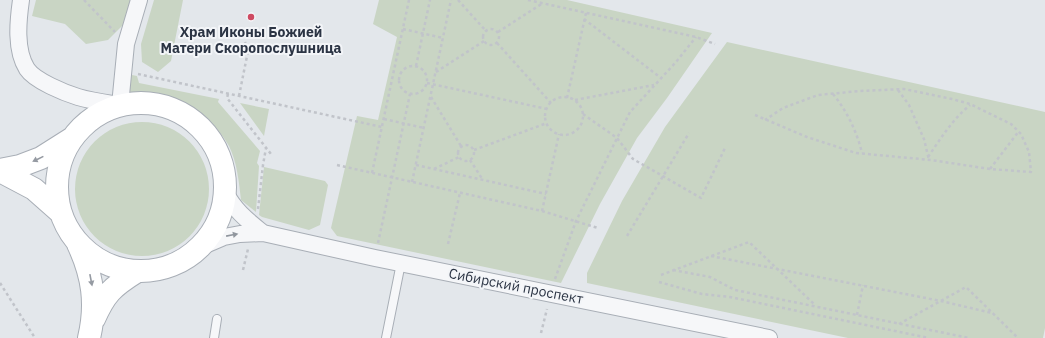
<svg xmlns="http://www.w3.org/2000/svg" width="1045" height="338" viewBox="0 0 1045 338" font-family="'IBM Plex Sans',sans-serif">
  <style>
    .green { fill: #c9d5c4 }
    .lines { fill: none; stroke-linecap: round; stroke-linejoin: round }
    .service-casing { stroke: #a8aeb6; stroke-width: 10 }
    .minor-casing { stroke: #a8aeb6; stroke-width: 18 }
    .secondary-casing { stroke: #a8aeb6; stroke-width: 24 }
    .path { stroke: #c1c4ca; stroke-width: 2.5; stroke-dasharray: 3 3; stroke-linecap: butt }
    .service { stroke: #f6f7f9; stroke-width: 8 }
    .minor { stroke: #f6f7f9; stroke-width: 16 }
    .secondary { stroke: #fff; stroke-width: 22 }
    .oneway { fill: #959aa2 }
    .oneway2 { fill: #90969e }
    .poi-dot { fill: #ce4a61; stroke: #f3f5f8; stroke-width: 1.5 }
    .labels { text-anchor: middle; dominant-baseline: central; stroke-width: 4; stroke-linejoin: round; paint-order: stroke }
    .poi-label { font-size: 14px; font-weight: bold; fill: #2b3444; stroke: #f3f5f8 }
    .street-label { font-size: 14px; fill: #2b3444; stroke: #f3f5f8 }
  </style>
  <rect width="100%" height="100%" fill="#e3e7eb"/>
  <!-- green -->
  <path class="green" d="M36,0H133L127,21L108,40L86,44L65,24L32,16Z
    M154,0H183L171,61L158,72L142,62L141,44Z
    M379,0H567L712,33L667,98L637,138L600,204L561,283L337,236L331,228L357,116L378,120L397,37L373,24Z
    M727,42L1045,112V328L1043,338H848L587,283V273L622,201L665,127Z
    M127,74L137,76L139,83L219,99L218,102L260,151L257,163L259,166L256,212L241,200C239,182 237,162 229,146C210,111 168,92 129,96L126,86Z
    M240,103L269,109L264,136Z
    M75 189a67 67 0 1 1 134 0a67 67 0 1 1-134 0Z
    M264,167L325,181L328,185L320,225L309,230L262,217L259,215Z"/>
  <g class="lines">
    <defs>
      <path id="service" d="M214,338L217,319
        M386,338L401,263"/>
      <path id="minor" d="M21,0C18,21 15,50 27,69C35,81 65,93 78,97C91,101 107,103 120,105L126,44L139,0
        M225,192C235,211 247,220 263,233
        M203,246L224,237L240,234L263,233L375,258L769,338"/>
      <path id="secondary" d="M57 187a84 84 0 1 1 168 0a84 84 0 1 1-168 0Z
        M0,170L20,166L41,158L71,139
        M0,171L34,189L60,212
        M78,244C93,276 97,304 89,338
        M94,319C105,294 112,287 136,272"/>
    </defs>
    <!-- service casing -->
    <use href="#service" class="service-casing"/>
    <!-- minor casing -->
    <use href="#minor" class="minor-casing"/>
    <!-- secondary casing -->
    <use href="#secondary" class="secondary-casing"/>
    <!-- path -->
    <path class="path" d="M84,0L115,32
      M458,0L486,31
      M528,0L696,37L715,44
      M584,19L661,78
      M483 37a8 8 0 1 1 16 0a8 8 0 1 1-16 0Z
      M403,29L443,38
      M498,32L543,3
      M497,43L551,103
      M416,66L430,0
      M399 80a14 14 0 1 1 28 0a14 14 0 1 1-28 0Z
      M436,72L484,41
      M138,74L382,127
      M427,83L547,109
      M898,90L909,105L924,139L929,160
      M228,94L227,98L271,154
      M833,94C847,111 857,132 862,153
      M239,96L248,51L245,42
      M431,97L461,146
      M545 116a19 19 0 1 1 38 0a19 19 0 1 1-38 0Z
      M567,98L586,13
      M575,100L654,85
      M583,114L617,138L633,159L701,198L725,148
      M755,115L807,137L856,153L931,160L990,169L1031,172L1029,152L1021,134L1011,124L970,104L952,99L904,89L860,91L818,95L783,108L765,120
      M384,119L424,128
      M458 153a8 8 0 1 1 16 0a8 8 0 1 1-16 0Z
      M474,150L547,123
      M928,157C941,138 952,120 970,105
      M470,160L483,180
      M337,165L542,211L559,134
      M416,165L546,194
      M434,169L459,157
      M990,169L1019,131
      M372,173L409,0
      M412,182L451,0
      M258,209L263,165L266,148
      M542,211L598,228
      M627,236L689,133
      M378,243L410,94
      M448,244L460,193
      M711,256L941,301L992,313
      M243,270L248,249
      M673,270L710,277L735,290L969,338
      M661,275L749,242L815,305
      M555,279L576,221L630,112L676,62L696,37
      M659,282L702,294L730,297L929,338
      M0,283L35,338
      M857,315L863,285
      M899,324L966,287L1018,338
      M541,333L547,309"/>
    <!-- service -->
    <use href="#service" class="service"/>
    <!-- minor -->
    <use href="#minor" class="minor"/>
    <!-- secondary -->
    <use href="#secondary" class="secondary"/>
  </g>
  <!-- one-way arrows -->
  <defs><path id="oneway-solid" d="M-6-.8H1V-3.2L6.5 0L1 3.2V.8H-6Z"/></defs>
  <g class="oneway">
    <use href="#oneway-solid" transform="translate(38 159) rotate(154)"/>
    <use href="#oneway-solid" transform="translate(91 280) rotate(79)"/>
  </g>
  <use class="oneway2" href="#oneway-solid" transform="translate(232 235) rotate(-11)"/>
  <!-- markers -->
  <circle class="poi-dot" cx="251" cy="17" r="4"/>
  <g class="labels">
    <!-- poi labels -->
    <g class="poi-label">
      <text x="251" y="32">Храм Иконы Божией<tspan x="251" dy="16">Матери Скоропослушница</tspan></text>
    </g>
    <!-- street labels -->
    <g class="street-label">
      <text transform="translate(516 286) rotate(11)">Сибирский проспект</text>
    </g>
  </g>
</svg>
